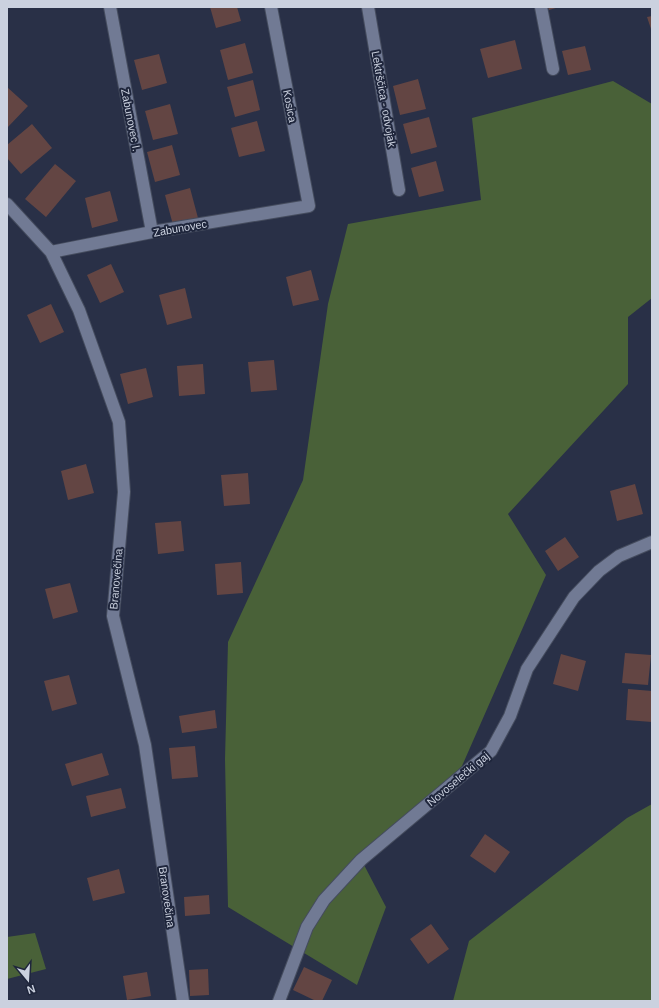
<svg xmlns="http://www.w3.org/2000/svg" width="659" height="1008" viewBox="0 0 659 1008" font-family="Helvetica,sans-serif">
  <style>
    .green { fill: #496138 }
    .building { fill: #634543 }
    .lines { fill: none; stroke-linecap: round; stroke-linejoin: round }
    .minor-casing { stroke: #454c5e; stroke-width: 14 }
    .minor { stroke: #717a94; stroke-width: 12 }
    .labels { text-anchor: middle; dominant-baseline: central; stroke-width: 4; stroke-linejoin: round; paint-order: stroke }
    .street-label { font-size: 11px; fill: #cbd1df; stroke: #1f263c }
  </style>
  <rect width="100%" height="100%" fill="#293047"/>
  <!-- green -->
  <path class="green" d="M613,81L652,104V298L628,317V384L508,514L546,575L462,766L363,863L386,907L357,985L228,907L225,759L228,642L303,480L328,304L348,224L481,200L472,118Z
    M652,804V1001H453L469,941L627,818Z
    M35,933L46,969L7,979V937Z"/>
  <!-- building -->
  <path class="building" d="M210,7H237L241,21L216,28Z
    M548,7H559L549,10Z
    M652,16V32L647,17Z
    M515,40L522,69L488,78L480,49Z
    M245,43L253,73L228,80L220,50Z
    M585,46L591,70L568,75L562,51Z
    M159,54L167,83L142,90L134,60Z
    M418,79L426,109L400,115L393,86Z
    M253,80L260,110L235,117L227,87Z
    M7,87L28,106L7,128Z
    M170,104L178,134L153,140L145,111Z
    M429,117L437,147L411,154L403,124Z
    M257,121L265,151L239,157L231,128Z
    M32,124L52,148L21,174L7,158V145Z
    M172,145L180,175L155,182L147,152Z
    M436,161L444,191L419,197L411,168Z
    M55,164L76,181L46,217L25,199Z
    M190,188L198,218L173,225L165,195Z
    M110,191L118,221L92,228L85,198Z
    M111,264L124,292L100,303L87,275Z
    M311,270L319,300L293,306L286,277Z
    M185,288L192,318L167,325L159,295Z
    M51,304L64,332L40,343L27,315Z
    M274,360L277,390L251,392L248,362Z
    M203,364L205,394L179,396L177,366Z
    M146,368L153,397L128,404L120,374Z
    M86,464L94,493L68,500L61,471Z
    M248,473L250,504L224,506L221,475Z
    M635,484L643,514L617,521L610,491Z
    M181,521L184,551L158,554L155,523Z
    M565,537L579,557L558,571L545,551Z
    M241,562L243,593L217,595L215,564Z
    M70,583L78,612L53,619L45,589Z
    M625,653L651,655L648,685L622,683Z
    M561,654L586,661L578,691L553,684Z
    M69,675L77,704L52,711L44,681Z
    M628,689L652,691V722L626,720Z
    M215,710L217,728L182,733L179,716Z
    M195,746L198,777L172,779L169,748Z
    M102,753L109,775L72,786L65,764Z
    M121,788L126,808L91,817L86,796Z
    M485,834L510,852L495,873L470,856Z
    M119,869L125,893L93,901L87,878Z
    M209,895L210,914L185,916L184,897Z
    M431,924L449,949L428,964L410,939Z
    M304,967L332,980L322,1001H316L293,990Z
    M208,969L209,995L190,996L189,970Z
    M147,972L151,996L127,1000L123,976Z"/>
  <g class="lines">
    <defs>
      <path id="minor" d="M110,7L152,232
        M368,7L399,190
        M541,7L553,69
        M7,204L51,252L79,310L119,422L124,492L113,616L145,745L183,1001
        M51,252L152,232L309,206L271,7
        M279,1001L307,927L324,900L361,860L491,751L510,716L527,669L574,597L599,571L619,556L652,542"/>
    </defs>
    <!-- minor casing -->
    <use href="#minor" class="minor-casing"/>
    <!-- minor -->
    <use href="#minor" class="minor"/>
  </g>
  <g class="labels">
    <!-- street labels -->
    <g class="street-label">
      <text transform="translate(384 99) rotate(80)">Lektrščica - odvojak</text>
      <text transform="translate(290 106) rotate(79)">Kosica</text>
      <text transform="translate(131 120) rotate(79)">Zabunovec I.</text>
      <text transform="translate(180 228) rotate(-10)">Zabunovec</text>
      <text transform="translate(116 579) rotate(-85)">Branovečina</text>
      <text transform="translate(458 779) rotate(-40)">Novoselečki gaj</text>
      <text transform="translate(167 897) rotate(82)">Branovečina</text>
    </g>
  </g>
  <!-- border -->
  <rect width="659" height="1008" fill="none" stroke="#cbd1df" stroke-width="16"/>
  <!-- north arrow -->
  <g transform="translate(28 980) rotate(162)" stroke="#1f263c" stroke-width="3" paint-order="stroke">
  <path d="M0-3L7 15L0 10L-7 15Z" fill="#cbd1df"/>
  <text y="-6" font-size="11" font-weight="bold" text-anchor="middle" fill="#cbd1df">N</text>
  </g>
</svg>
